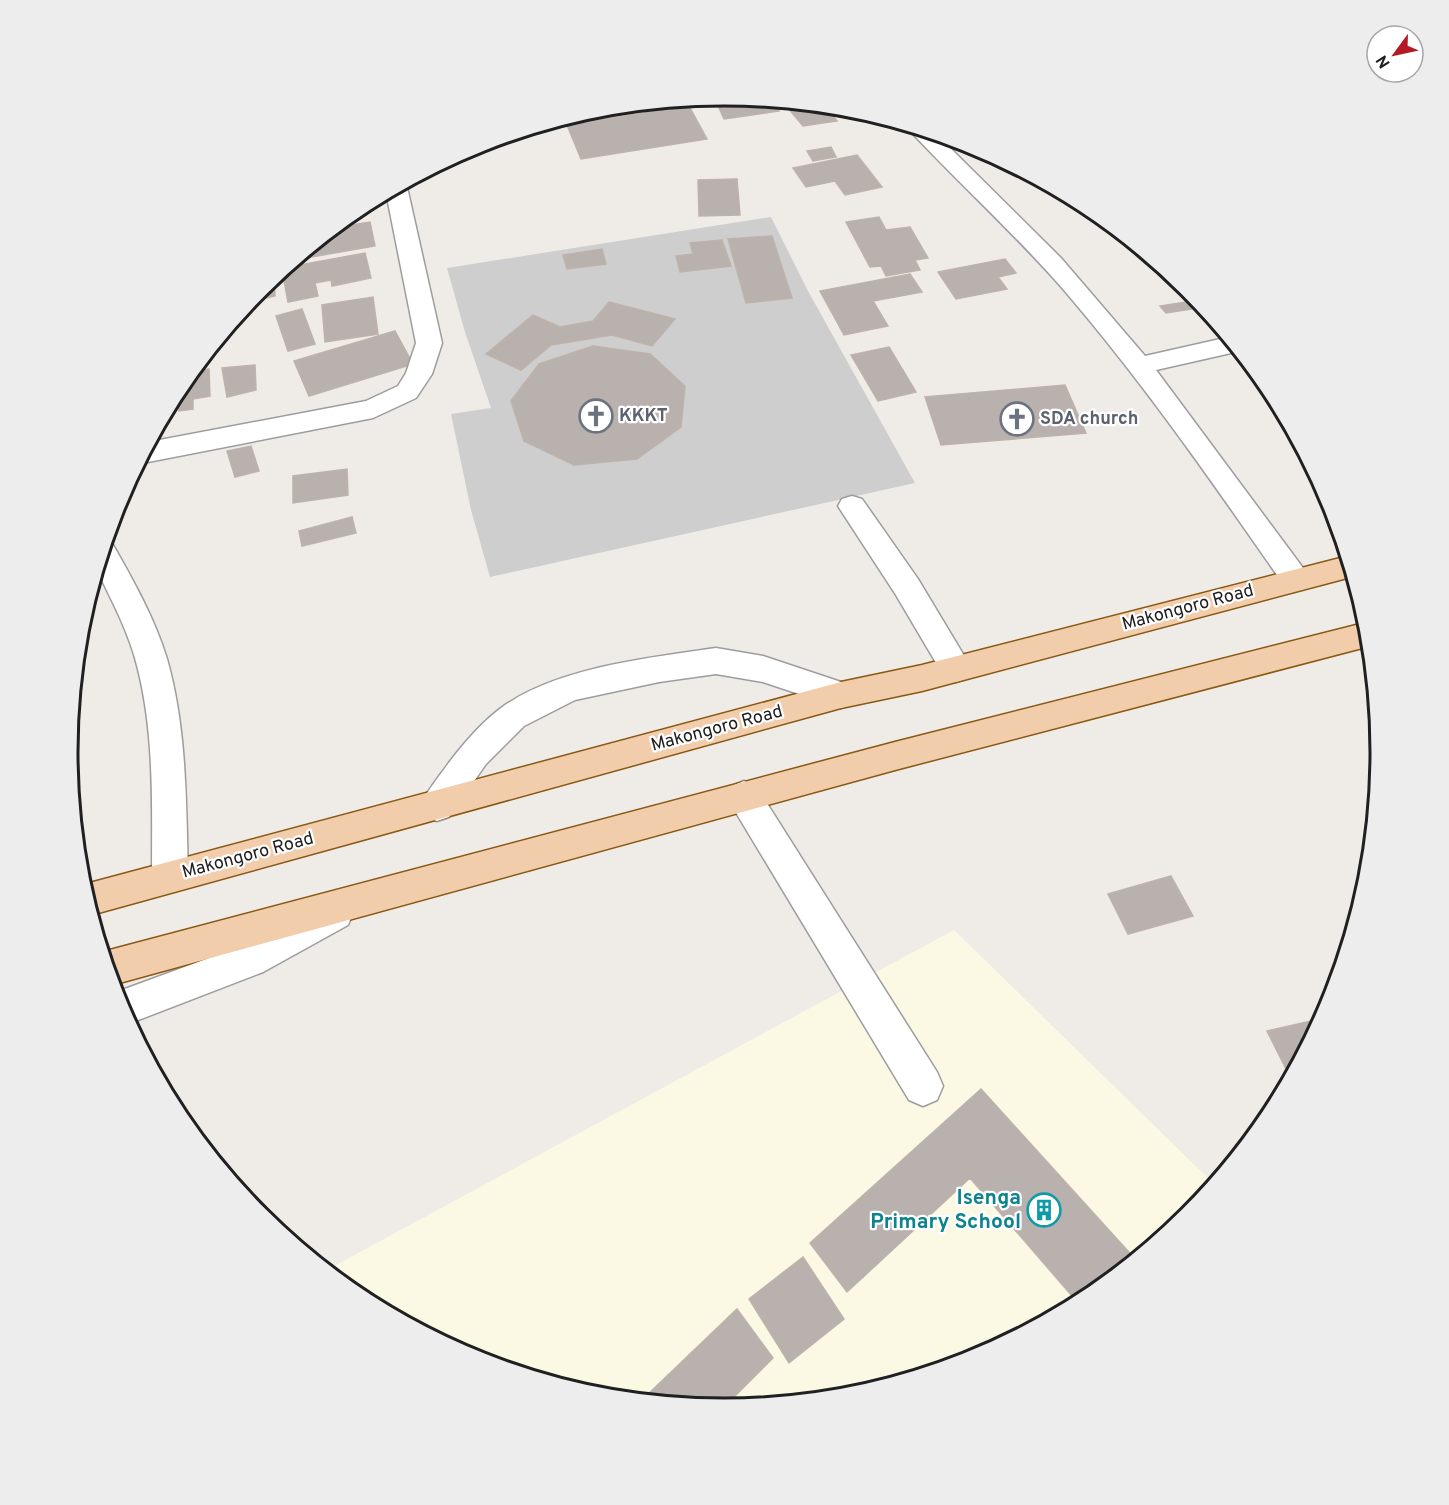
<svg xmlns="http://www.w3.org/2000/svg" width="1449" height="1505" viewBox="0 0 1449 1505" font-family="Overpass,sans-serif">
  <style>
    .education { fill: #fbf9e4 }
    .religious { fill: #cecece }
    .building { fill: #b8b1ad; stroke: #bfb2ab; stroke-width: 1.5 }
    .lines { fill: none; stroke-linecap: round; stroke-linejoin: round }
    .minor-casing { stroke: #9d9d9d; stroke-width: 3 }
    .major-casing { stroke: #895813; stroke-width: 3 }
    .minor { fill: #fff; fill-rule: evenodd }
    .major { fill: #f1cdab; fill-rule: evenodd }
    .labels { text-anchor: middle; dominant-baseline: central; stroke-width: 4.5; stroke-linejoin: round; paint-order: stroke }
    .worship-label { font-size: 18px; font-weight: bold; fill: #5b616d; stroke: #fff; text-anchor: start }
    .street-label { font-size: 18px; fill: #202020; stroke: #fff }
    .near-culture-label { font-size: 21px; font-weight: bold; fill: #0d838f; stroke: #fff; text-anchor: end }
    .rim { fill: none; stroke: #202020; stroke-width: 3 }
  </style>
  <rect width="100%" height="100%" fill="#efece7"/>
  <!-- education -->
  <path class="education" d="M954,930L1215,1185L1189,1217L1089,1299L976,1360L852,1397L724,1409L596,1397L473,1359L359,1299L325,1271Z"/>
  <!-- religious -->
  <path class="religious" d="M771,217L808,291L915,483L490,577L471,510L451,414L491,408L465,332L447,268Z"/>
  <!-- building -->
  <path class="building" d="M725,96L771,100L779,111L724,119L714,97Z
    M782,101L838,107L842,111L831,113L837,121L803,126Z
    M689,106L707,139L581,159L567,125Z
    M831,147L836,157L813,161L807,151Z
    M857,155L882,187L845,195L835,181L806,187L793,168Z
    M737,179L740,215L699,216L698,180Z
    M879,217L886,230L910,227L928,258L915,260L920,270L886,276L881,266L870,267L846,222Z
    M370,222L375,246L294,260L332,228Z
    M772,236L792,298L746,303L728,239Z
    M722,240L731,266L680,272L676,256L693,254L690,243Z
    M602,249L606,264L567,269L563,255Z
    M365,253L371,278L332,286L331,280L315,283L318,296L288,302L282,270L284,268Z
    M1005,259L1016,273L998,277L1007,289L956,299L938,272Z
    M910,274L922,292L873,301L888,326L844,335L820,291Z
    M274,281L275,296L261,299L260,287L267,282Z
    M373,297L378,334L325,342L322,305Z
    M1199,300L1205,307L1166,313L1160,306Z
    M609,302L675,319L652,346L612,335L551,345L521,370L486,354L533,315L560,327L593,321Z
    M302,309L315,344L288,351L276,316Z
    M395,331L413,364L309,396L294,361Z
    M593,346L650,354L685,386L681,427L637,459L574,465L524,441L511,401L539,364Z
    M889,347L916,392L878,401L851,355Z
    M255,365L256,390L227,397L222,368Z
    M209,369L210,396L193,399V409L179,411L178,403L169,404L178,387L190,373Z
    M1065,385L1086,433L941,445L925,397Z
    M251,446L259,471L235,477L227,451Z
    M347,469L348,495L293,503V476Z
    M352,517L356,533L302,546L299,531Z
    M1171,876L1193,916L1128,934L1108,894Z
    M1324,1018L1297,1069L1287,1071L1267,1031Z
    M981,1089L1136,1260L1089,1299L1079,1304L970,1178L847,1292L810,1243Z
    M803,1257L844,1319L789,1363L749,1299Z
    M737,1309L773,1358L722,1409L641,1401Z"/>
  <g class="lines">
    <defs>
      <path id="minor" d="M909,125L935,133L1061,258L1145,356L1229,337L1240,351L1156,370L1306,572L1311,580L1306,588L1296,591L1286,588C1215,486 1144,383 1063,289C1015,234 961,185 911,132L908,128Z
        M404,182L407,187L442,343L432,374L416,398L373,418L143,463L139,461L149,442L366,401L398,386L406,373L416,343L386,192Z
        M852,496L862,499L918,579L972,669L967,678L956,682L945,678L896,595L838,506L842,499Z
        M105,541L112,543C133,580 155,619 167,659C187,729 186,804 188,876L183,887L170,892L157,887L152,876C152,803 155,728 135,658C126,627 111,599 97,570Z
        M716,648L763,656L841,682L852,686L857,695L852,704L841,708L763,682L716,674L659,682L575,700L524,726L486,764L449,817L437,821L425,817L420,806C427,791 438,778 448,764C463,744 481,723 501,708C557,667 649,658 716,648Z
        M744,781L756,786L937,1072L943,1086L937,1100L923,1106L909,1100L732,806L727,796L732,786Z
        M335,896L348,901L353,913L348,925L263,972L128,1024L114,993L239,947Z"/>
      <path id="major" d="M1348,556L1354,576L1351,577L922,691L841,708L91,915L82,885L841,682L922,665Z
        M1368,622L1370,646L895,770L112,985L102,952L895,742Z"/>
    </defs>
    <!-- minor casing -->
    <use href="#minor" class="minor-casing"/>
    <!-- major casing -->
    <use href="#major" class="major-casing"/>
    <!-- minor -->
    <use href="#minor" class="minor"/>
    <!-- major -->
    <use href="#major" class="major"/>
  </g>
  <!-- icons -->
  <defs>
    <symbol id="church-ring" viewBox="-11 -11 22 22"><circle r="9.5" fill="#fff" stroke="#6b7280" stroke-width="1.5"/><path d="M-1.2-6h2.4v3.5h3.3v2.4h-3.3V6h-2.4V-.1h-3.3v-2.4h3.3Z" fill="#6b7280"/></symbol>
    <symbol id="building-ring" viewBox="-11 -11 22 22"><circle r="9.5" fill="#fff" stroke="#0f9aa8" stroke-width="1.5"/><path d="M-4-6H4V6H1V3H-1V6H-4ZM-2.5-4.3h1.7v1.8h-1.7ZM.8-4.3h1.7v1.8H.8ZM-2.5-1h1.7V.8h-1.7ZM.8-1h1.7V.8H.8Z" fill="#0f9aa8"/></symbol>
  </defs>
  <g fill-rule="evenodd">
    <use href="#church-ring" x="577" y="397" width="38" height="38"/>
    <use href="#church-ring" x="998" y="400" width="38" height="38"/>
    <use href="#building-ring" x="1025" y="1191" width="38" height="38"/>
  </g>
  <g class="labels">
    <!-- worship labels -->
    <g class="worship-label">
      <text x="619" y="416">KKKT</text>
      <text x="1040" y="419">SDA church</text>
    </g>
    <!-- street labels -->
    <g class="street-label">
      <text transform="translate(1188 608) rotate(-15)">Makongoro Road</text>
      <text transform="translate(717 729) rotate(-15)">Makongoro Road</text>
      <text transform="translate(248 856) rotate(-15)">Makongoro Road</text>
    </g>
    <!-- near-culture labels -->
    <g class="near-culture-label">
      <text x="1021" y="1198">Isenga<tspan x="1021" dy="24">Primary School</tspan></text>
    </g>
  </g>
  <!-- crop -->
  <path d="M0 0H1449V1505H0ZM78 752a646 646 0 1 1 1292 0a646 646 0 1 1-1292 0Z" fill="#ededed" fill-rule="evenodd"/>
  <path class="rim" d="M78 752a646 646 0 1 1 1292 0a646 646 0 1 1-1292 0Z"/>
  <!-- north arrow -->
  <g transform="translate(1395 54) rotate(237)"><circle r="28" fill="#ffffff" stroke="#a6a6a6" stroke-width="1.5"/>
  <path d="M0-4.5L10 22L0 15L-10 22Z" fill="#b61926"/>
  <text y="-9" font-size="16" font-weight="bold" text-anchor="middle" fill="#202020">N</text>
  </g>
</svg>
